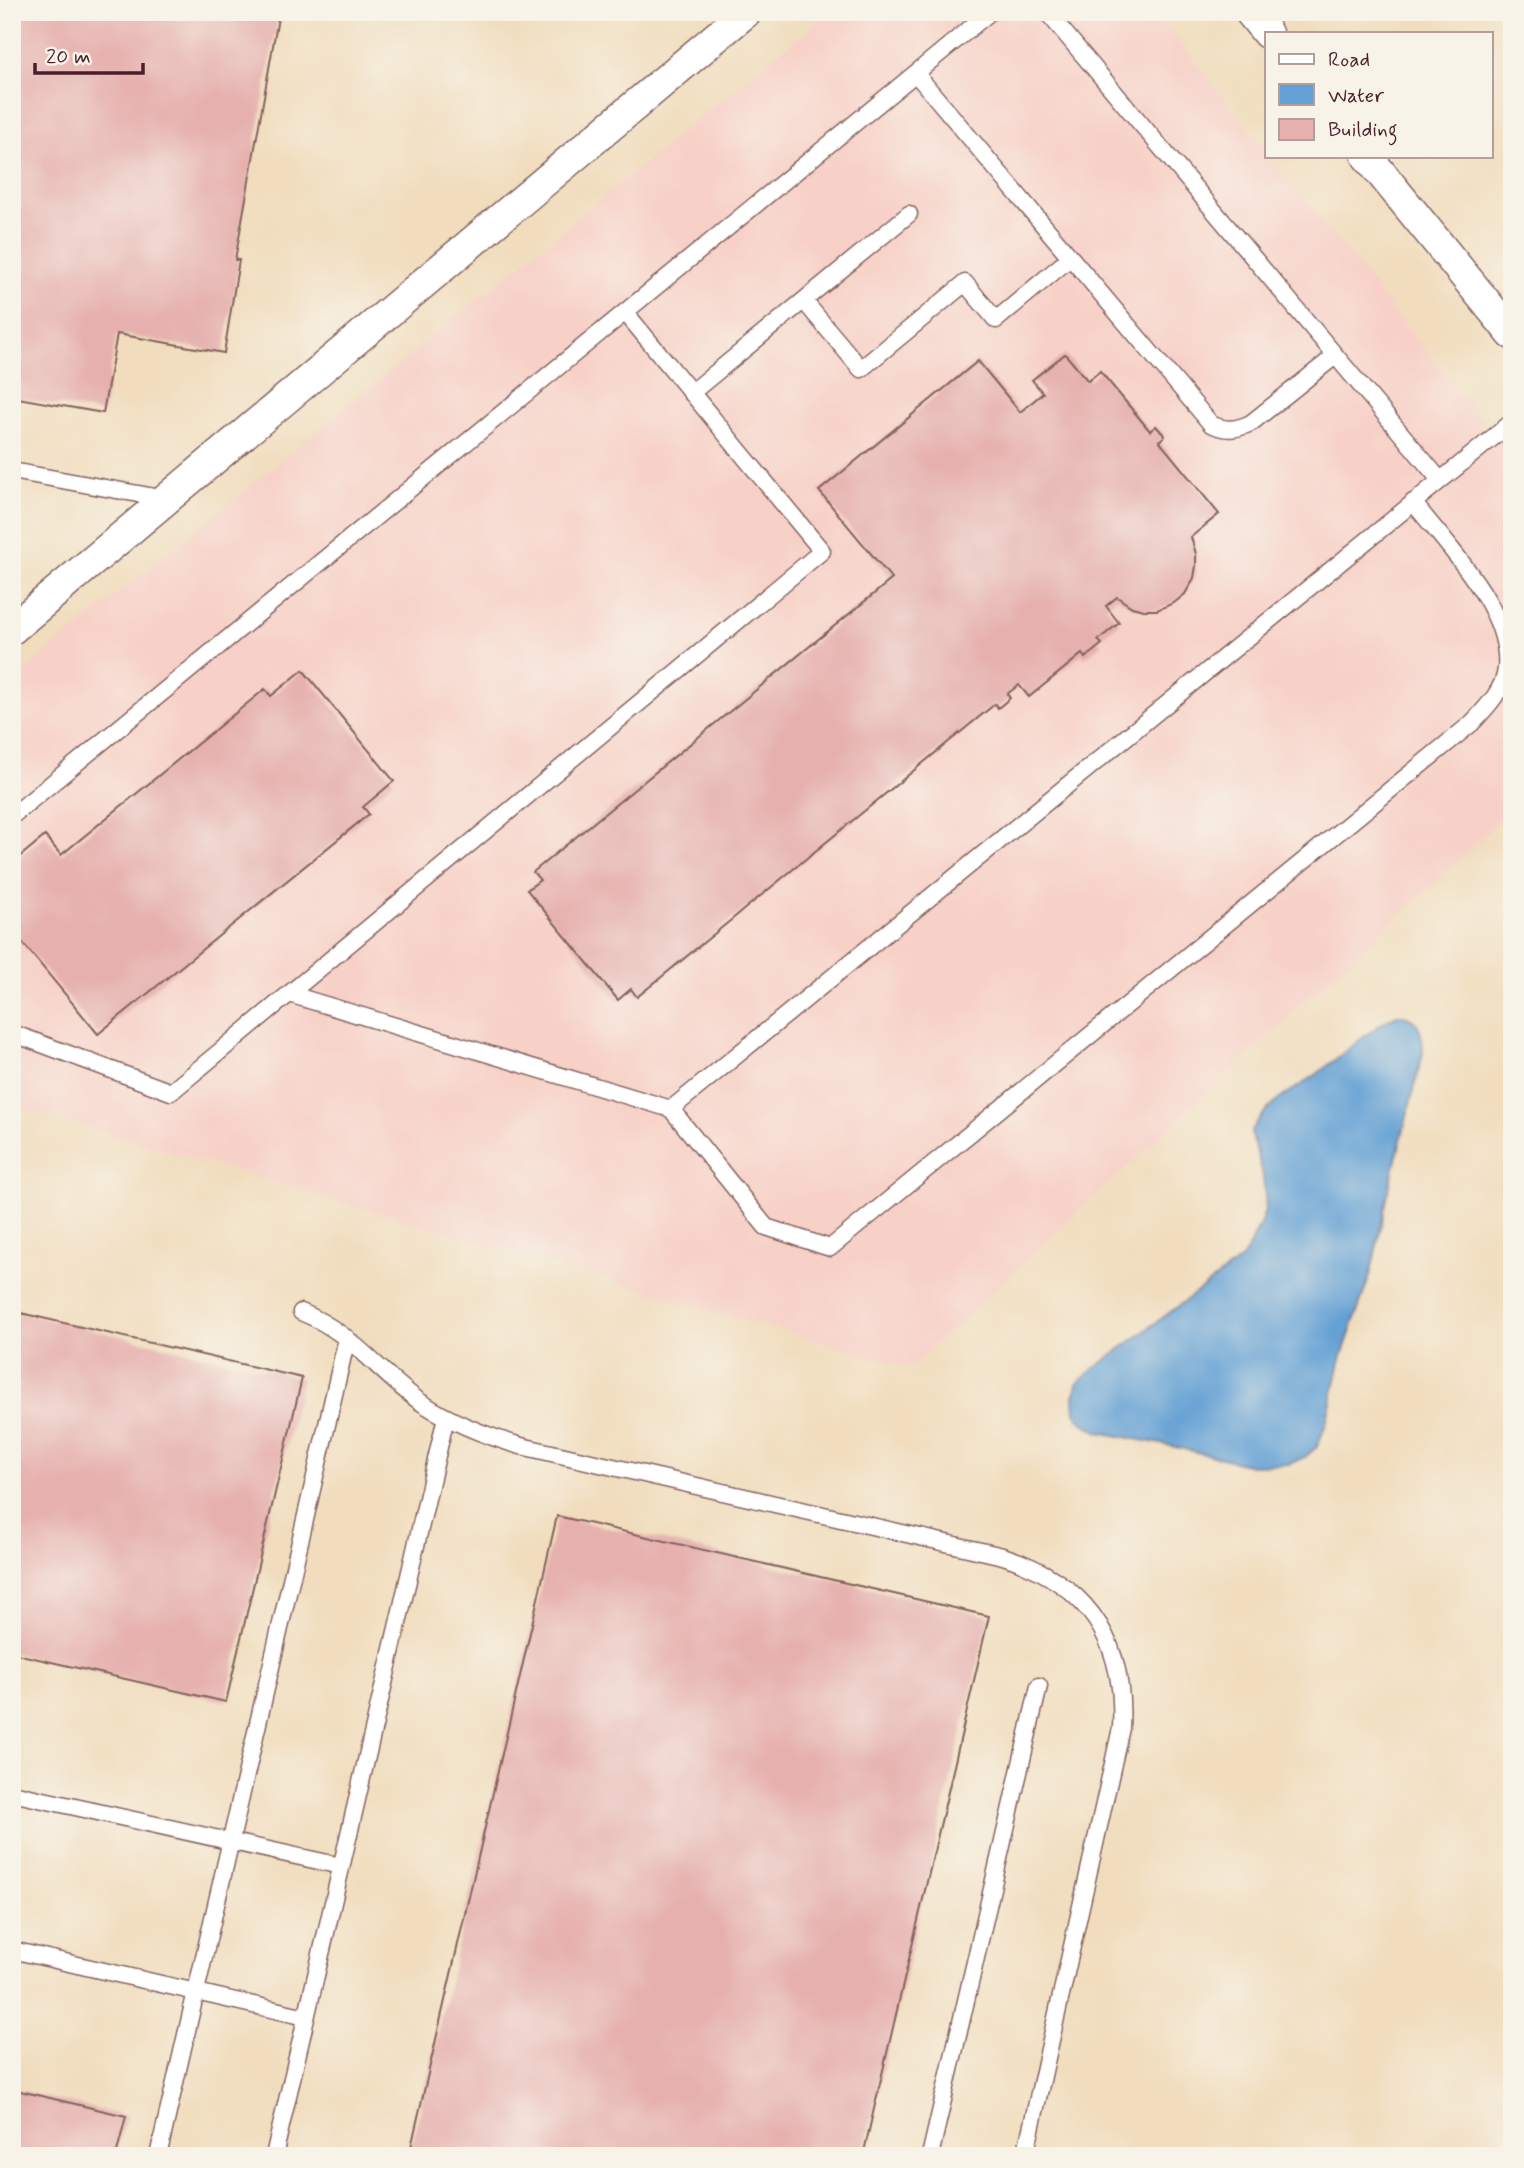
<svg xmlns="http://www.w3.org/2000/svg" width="1524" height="2168" viewBox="0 0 1524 2168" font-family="Mynerve,sans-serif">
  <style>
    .built { fill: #f7d1c8 }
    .water { fill: #63a0d4; stroke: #566080; stroke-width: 2 }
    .building { fill: #e6b0ae }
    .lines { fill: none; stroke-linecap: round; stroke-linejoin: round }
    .service-casing { stroke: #84625e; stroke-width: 19 }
    .minor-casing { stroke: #84625e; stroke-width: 33 }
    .service { stroke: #fff; stroke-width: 16 }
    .minor { stroke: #fff; stroke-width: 30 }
  </style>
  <rect width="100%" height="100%" fill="#f7f3e8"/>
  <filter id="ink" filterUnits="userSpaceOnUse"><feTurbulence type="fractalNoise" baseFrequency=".0143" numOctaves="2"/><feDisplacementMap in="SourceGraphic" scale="14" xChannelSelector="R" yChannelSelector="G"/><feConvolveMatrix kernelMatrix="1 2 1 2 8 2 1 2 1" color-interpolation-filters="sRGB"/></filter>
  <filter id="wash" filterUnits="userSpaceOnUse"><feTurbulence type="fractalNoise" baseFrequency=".00686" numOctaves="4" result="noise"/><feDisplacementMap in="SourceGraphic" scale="28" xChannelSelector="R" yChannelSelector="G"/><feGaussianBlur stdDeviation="1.57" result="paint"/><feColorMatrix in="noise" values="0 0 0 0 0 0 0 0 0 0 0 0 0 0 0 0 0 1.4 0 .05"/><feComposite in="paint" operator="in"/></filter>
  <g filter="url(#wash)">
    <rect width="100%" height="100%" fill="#f1ddbe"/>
    <!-- built -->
    <path class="built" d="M829,12H1155L1267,152V156H1270L1512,457V810L910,1368L12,1106V680Z"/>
    <!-- water -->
    <path class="water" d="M1397,1015C1420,1016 1423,1033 1423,1053L1392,1175L1371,1272L1340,1362L1326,1424L1317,1447L1305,1457L1289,1464L1251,1465L1167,1445L1099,1432L1083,1423L1075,1413L1074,1397L1077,1384L1091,1371L1243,1258L1260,1225L1266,1207L1263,1175L1251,1132C1270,1099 1288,1095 1317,1074C1344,1054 1367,1031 1397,1015Z"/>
    <g id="blocks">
      <!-- building -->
      <path class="building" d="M12,12H279L235,260H239L224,353L117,334L103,413L12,397Z
        M1065,354L1088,381L1100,371L1150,431L1156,426L1165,436L1159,441L1219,514L1191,537L1196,554V566L1194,578L1185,594L1174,603L1157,610H1144L1132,607L1117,597L1106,606L1119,623L1098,640L1102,644L1085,658L1082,654L1029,697L1019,685L1007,694L1010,698L998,708L995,704L637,997L631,989L618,1000L527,890L540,880L533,872L892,579L819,491L978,361L1020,412L1043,393L1032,380Z
        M303,670L394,781L363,807L369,814L98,1034L12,930V863L45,836L61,855L265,689L271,696Z
        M12,1311L302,1378L226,1702L12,1653Z
        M557,1516L989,1616L863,2156H409Z
        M12,2089L126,2116L116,2156H12Z"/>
    </g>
  </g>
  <g filter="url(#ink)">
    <use href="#blocks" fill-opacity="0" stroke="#84625e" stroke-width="2"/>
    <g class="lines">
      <defs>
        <path id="service" d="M1047,12L1440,480
          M916,74L1211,424C1226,431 1236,430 1251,423L1335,356
          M804,301L861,369L965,283L996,320L1070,258
          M691,393L909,214
          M12,471L166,499
          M12,816L990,12
          M289,994L671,1109L1512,422
          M12,1033L171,1092L822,551L625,312
          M671,1109L766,1227L830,1248L1472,723C1486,708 1504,690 1506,669C1512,610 1447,546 1413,502
          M301,1312C354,1333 378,1373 422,1403C453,1423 486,1436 521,1446L1003,1556C1087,1583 1126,1640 1121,1728L1025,2156
          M12,1793L341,1866
          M12,1950L306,2017
          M158,2156L347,1338
          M274,2156L446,1417
          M930,2156L1039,1686"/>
        <path id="minor" d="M1250,12L1267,33
          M1367,156L1512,334
          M12,629L746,12"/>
      </defs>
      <!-- service casing -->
      <use href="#service" class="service-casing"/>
      <!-- minor casing -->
      <use href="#minor" class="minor-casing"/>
      <!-- service -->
      <use href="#service" class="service"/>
      <!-- minor -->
      <use href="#minor" class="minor"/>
    </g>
  </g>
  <!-- margin -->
  <rect width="1524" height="2168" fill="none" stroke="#f7f3e8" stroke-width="42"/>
  <!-- legend -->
  <rect x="1265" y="32" width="228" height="126" fill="#f7f3e8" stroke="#b29e9c" stroke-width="2"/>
  <rect x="1279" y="54" width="35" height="10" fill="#ffffff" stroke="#b29e9c" stroke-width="2"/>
  <text x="1328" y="66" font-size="21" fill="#4a1f2b">Road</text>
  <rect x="1279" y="84" width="35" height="21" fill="#63a0d4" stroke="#b29e9c" stroke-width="2"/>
  <text x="1328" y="102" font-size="21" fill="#4a1f2b">Water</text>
  <rect x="1279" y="119" width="35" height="21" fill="#e6b0ae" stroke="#b29e9c" stroke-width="2"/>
  <text x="1328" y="136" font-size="21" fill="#4a1f2b">Building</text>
  <!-- scale -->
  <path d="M35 63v10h108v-10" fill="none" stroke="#4a1f2b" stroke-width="3.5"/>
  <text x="46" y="63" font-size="21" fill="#4a1f2b" stroke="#f7f3e8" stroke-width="5" paint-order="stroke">20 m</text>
</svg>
